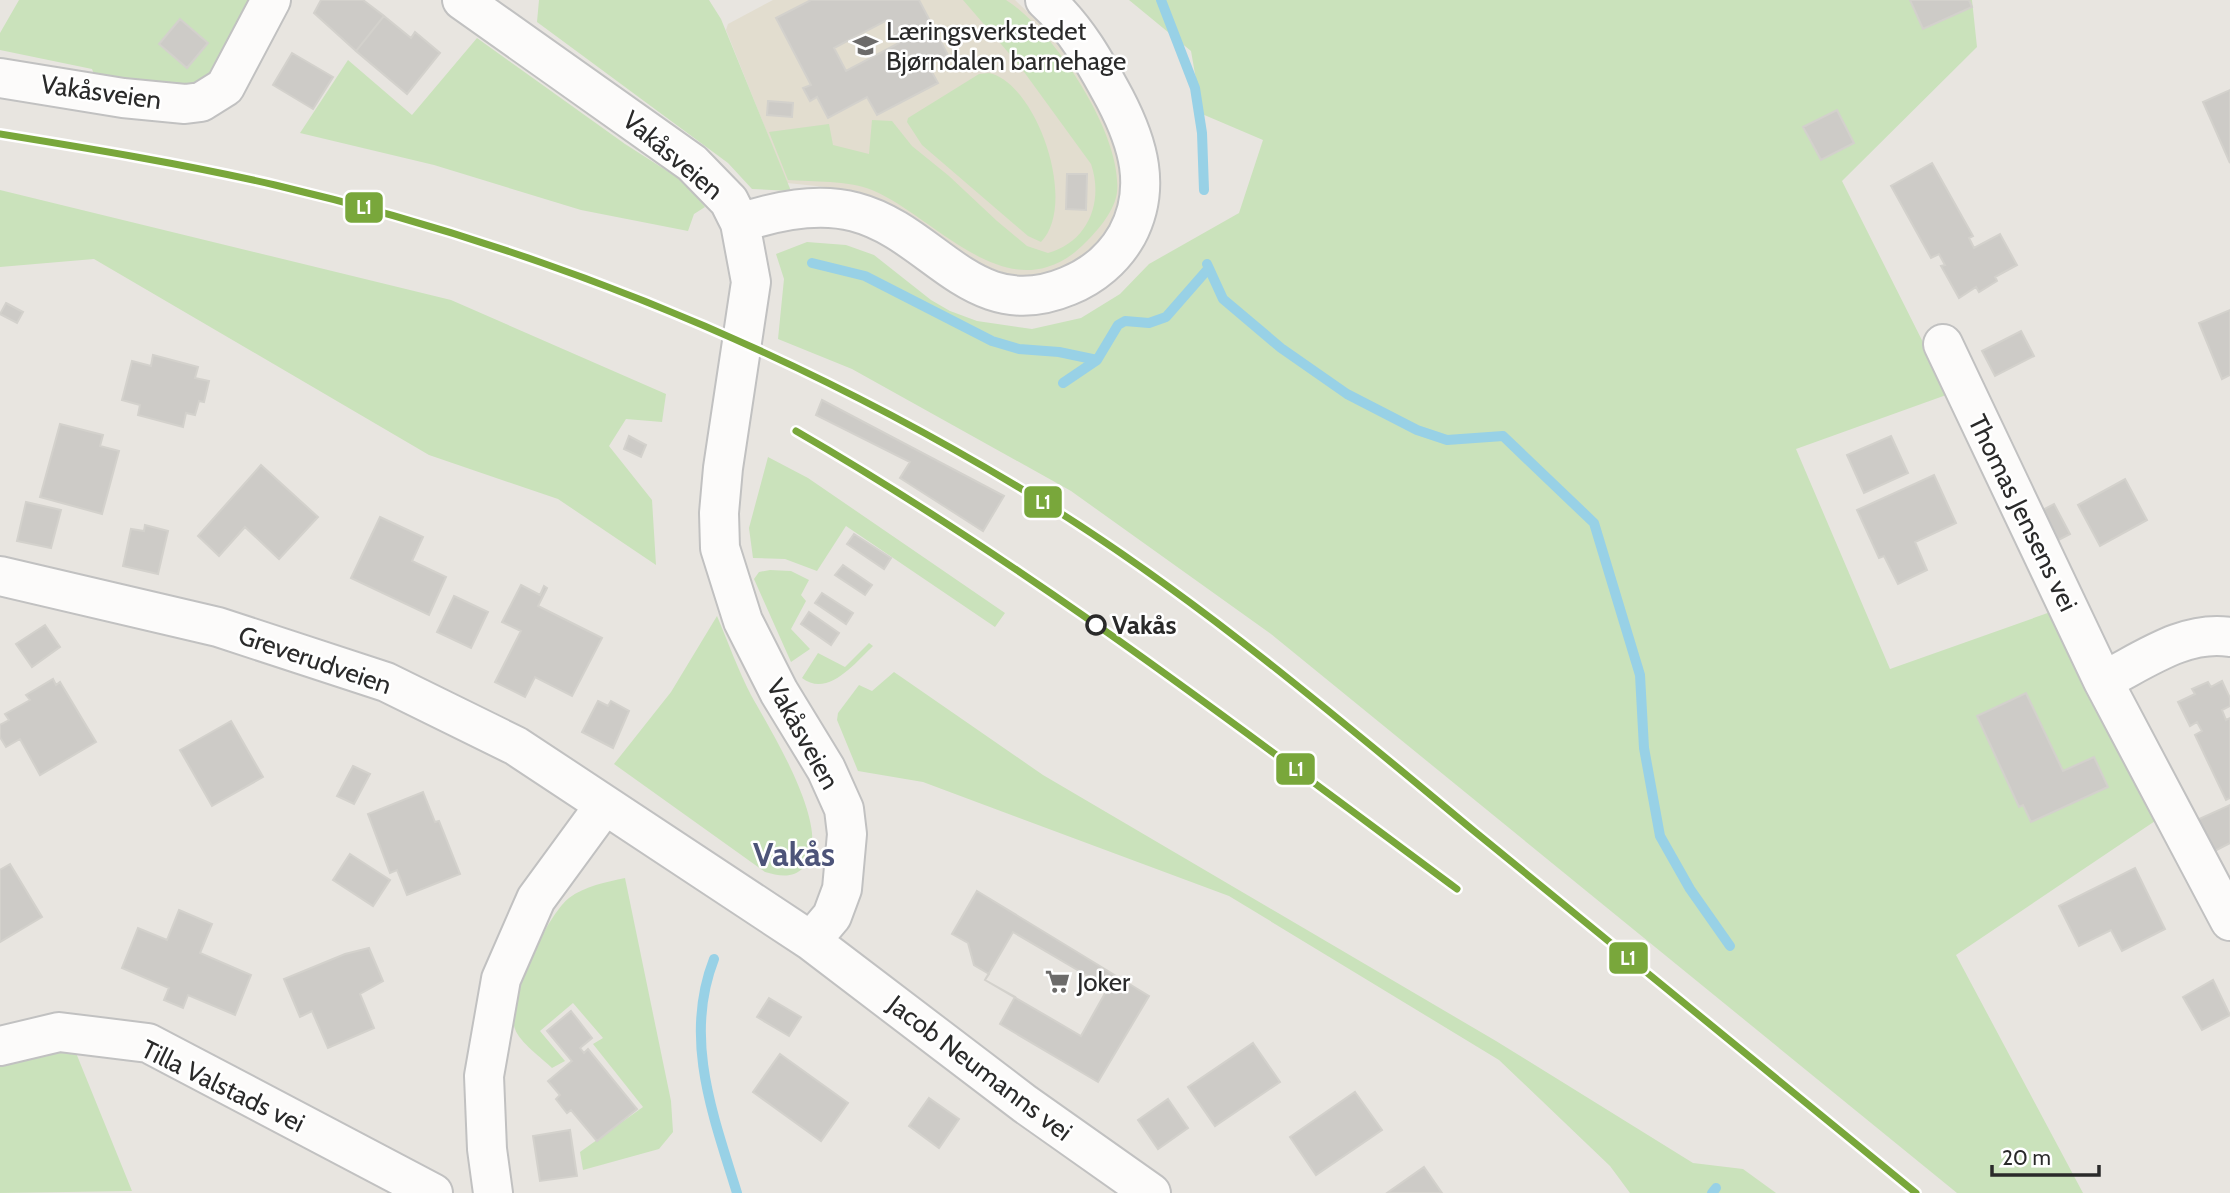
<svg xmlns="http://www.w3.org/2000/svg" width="2230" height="1193" viewBox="0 0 2230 1193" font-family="Cabin,sans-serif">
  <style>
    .education { fill: #e2ddcf }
    .green { fill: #cae2bb }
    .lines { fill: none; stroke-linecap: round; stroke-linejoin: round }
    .stream { stroke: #98d1e6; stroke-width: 10 }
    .building { fill: #cdcbc7; stroke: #d3d1cc; stroke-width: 2; fill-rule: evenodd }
    .minor-casing { stroke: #c1c1c1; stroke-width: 42 }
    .minor { stroke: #fcfbfa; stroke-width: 38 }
    .rail-1-casing { stroke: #fff; stroke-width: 12 }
    .rail-1 { stroke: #79a73b; stroke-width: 7 }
    .stop-dot { fill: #fff; stroke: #2a2a2a; stroke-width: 3.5 }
    .labels { text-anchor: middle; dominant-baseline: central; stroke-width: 5; stroke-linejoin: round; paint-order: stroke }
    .poi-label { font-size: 26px; fill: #2a2a2a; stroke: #fff; text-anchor: start }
    .street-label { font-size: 26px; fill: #2a2a2a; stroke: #fff }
    .stop-label { font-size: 26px; font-weight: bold; fill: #2a2a2a; stroke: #fff; text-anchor: start }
    .district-label { font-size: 33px; font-weight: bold; fill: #4d5479; stroke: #fff }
    .line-badge { stroke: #fff; stroke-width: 2.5 }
    .badge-label { font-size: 19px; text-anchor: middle; font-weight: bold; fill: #fff }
  </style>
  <rect width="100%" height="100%" fill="#e8e5e0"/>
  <!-- education -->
  <path class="education" d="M773,0H1015L1054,37L1096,102L1122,163L1121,193L1110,224L1094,246L1076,261L1050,275L1019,278L972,261L932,230L882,201L846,189L787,183L726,30L728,24Z"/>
  <!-- green -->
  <path class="green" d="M19,0H260L207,90L97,82L92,69L0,50V33Z
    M539,0H709L721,19L791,191L752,189L728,163L537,22Z
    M963,0H1006C1053,29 1123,135 1117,192C1115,210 1099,229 1087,241C1075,253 1064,262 1047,267C987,286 925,212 872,190C847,180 814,182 788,180L769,132L829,124L833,145L869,154L872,120L892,121L912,146L949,176L997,221L1027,246L1048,253C1088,242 1104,202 1091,164L1019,65Z
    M1129,0H1972L1977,47L1842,181L1949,394L1796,449L1890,669L2059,609L2161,817L1956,955L2083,1193H1957L1271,634L1071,491L852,369L778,339L784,279L776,254L807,242L846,245L874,255L931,300L950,311L977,321L1032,329L1081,318L1120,294L1149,264L1239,213L1263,140L1202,114L1191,51Z
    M477,38L625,144L686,183L705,207L694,214L688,231L581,210L434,165L300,133L348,60L412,115Z
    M989,73C1038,84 1078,205 1041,242L1028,236L922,145L907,122L908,118L979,74Z
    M0,190L451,300L666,394L662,422L626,419L609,446L652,500L656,565L558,499L429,455L94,259L0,267Z
    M768,457L808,478L1005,613L995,627L846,526L817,571L785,559L753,558L749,528Z
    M770,570L791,571L809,580L801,595L806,601L791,629L810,649L791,662L754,579L759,572Z
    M717,616C728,642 738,670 751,695C769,728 836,833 804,867C793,879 779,876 765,872L614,764L671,692Z
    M869,643L873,646C855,663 828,698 802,678L818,653L845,667Z
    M894,672L1043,775L1496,1041L1693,1163L1743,1169L1776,1193H1630L1610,1166L1499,1060L1229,896L923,782L858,771L837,720L838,713L859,685L872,691Z
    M625,878L671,1101L673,1132L659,1149L583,1170L580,1152L643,1107L593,1044L603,1038L573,1003L540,1031L565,1061L552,1068C542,1058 520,1043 515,1029C504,1004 548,914 569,898C585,886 606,882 625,878Z
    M74,1048L132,1191L0,1193V1063Z"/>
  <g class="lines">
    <!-- stream -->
    <path class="stream" d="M1161,0L1195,88L1202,133L1204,190
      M812,263L865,276L992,341L1019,349L1059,352L1097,360L1118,325L1125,321L1149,323L1166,317L1208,269
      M1207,264L1223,299L1281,348L1347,394L1417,430L1447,440L1503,436L1594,523L1640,675L1644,748L1660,836L1690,889L1730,946
      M1063,383L1097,360
      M714,959C683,1038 713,1115 737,1193
      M1712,1193L1716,1188"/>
  </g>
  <!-- building -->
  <path class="building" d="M321,0H363L384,16L356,51L314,13Z
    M811,0H919L948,55L928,65L938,83L877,115L867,97L828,118L817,97L810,101L803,88L811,85L776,18ZM887,20L899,43L846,71L834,48Z
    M1910,0H1969L1972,7L1923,29Z
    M384,16L411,38L415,32L440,53L407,94L356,51Z
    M180,19L208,43L187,68L159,44Z
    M292,53L333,77L313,109L273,85Z
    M2230,90V163L2203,102Z
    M768,101L793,103L792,117L767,115Z
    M1837,110L1854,143L1821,160L1803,127Z
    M1932,163L1973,236L1969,238L1974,248L2000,234L2017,265L1995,277L1997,281L1979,292L1976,287L1959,298L1941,266L1945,265L1939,254L1931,258L1891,186Z
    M1067,174H1087L1086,210L1066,209Z
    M6,303L23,312L17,323L0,314Z
    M2230,310V375L2222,379L2199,323Z
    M2021,331L2034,356L1995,376L1982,351Z
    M153,355L198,367L195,378L209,381L204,402L199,401L195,415L186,413L183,427L138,415L140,405L122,400L132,361L151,366Z
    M822,400L1004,496L983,531L900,478L910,462L816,415Z
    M60,424L103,435L100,446L119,451L102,514L40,497Z
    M629,436L646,445L641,457L624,449Z
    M1891,436L1908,473L1864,493L1847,455Z
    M261,465L318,517L279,559L245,527L219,556L198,536Z
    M1934,475L1956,523L1915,542L1927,570L1898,584L1884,556L1879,558L1857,510Z
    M2125,479L2147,520L2100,546L2078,505Z
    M26,502L61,510L51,548L17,541Z
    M2054,504L2070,534L2051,544L2035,514Z
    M380,517L423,537L412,561L446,577L429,615L351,578Z
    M145,525L168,531L158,574L123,566L131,529L144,531Z
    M854,534L891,558L884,569L847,544Z
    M843,565L872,585L865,595L835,575Z
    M521,585L540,595L544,586L547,588L538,606L602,638L572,696L535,677L525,697L495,682L521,631L502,622Z
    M822,593L853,613L846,624L815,603Z
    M454,596L488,612L471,648L437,632Z
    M809,612L839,633L831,645L801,624Z
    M45,625L60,647L32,667L16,644Z
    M53,679L56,685L60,682L96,742L40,775L20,739L6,747L0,737V725L9,720L5,714L30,700L26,695Z
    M2222,681L2230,698V706L2222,710L2226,720L2230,718V798L2226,800L2195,735L2202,731L2197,722L2190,726L2178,702L2195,694L2192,689L2208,682L2211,687Z
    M2026,693L2063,771L2094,757L2108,787L2031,822L2023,805L2019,807L1977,716Z
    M598,701L608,706L611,701L629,711L613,748L582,732Z
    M231,721L263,777L212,806L180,750Z
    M353,766L370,774L354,804L337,796Z
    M423,792L435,822L439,821L460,874L407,895L397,870L390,873L368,814Z
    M2230,805V843L2213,852L2197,820Z
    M350,854L390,880L373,906L333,880Z
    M10,864L42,917L0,942V870Z
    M2135,868L2165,929L2122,951L2111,930L2079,946L2059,906Z
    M977,891L1149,996L1098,1082L1000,1024L1015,997L985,980L989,974L974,965L968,943L952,934Z
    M179,910L212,924L200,953L251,975L235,1015L188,995L183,1008L164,1000L169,988L122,968L138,928L167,940Z
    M1013,932L1108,988L1081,1036L985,980Z
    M369,948L383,981L360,994L374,1028L328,1048L312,1011L300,1017L284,979L345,954Z
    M2213,980L2230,1015L2202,1030L2183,997Z
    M769,998L801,1017L789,1036L757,1017Z
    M571,1011L592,1038L580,1048L584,1053L588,1049L637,1109L597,1141L571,1110L567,1113L556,1099L560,1095L548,1081L572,1061L547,1031Z
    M1253,1043L1280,1082L1215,1126L1188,1087Z
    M780,1054L848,1103L821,1141L753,1092Z
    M1355,1092L1382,1130L1316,1175L1290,1137Z
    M929,1098L959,1119L939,1148L909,1126Z
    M1168,1099L1188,1128L1158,1149L1138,1120Z
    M570,1130L577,1176L540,1181L533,1136Z
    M1424,1167L1442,1193H1387Z"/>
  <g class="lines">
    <defs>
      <path id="minor" d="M462,0L692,163L729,201L740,223L751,282L723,468L719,513L720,548L743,621L779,692L826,769L844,809L847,834L842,889L832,916L811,941
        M0,78L123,98L185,104L201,102L225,87L271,0
        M740,223C776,211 817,202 855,212C935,233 973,326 1068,286C1093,276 1114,258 1127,235C1152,188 1138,143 1115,99C1095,62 1077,29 1045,0
        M1943,344L2103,681L2230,921
        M0,576L218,627L386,682L516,746L811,941L1025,1104L1151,1193
        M2103,681C2143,661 2184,630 2230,637
        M0,1046L59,1032L148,1043L433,1193
        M493,1193L487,1149L484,1076L501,979L536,899L604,806"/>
    </defs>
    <!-- minor casing -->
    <use href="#minor" class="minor-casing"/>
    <!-- minor -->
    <use href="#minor" class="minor"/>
    <defs>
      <path id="rail-1" d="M0,134C92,149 184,164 275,185C544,248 802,354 1038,499C1194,595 1334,715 1474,831C1621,952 1768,1073 1916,1193
        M796,431C1029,566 1241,729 1457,889"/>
    </defs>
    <!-- rail-1 casing -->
    <use href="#rail-1" class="rail-1-casing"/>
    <!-- rail-1 -->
    <use href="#rail-1" class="rail-1"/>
  </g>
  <!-- icons -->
  <defs>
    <symbol id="school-bare" viewBox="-9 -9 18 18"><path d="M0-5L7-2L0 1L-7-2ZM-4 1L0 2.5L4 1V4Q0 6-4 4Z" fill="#6c6b6a" stroke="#fff" stroke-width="2.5" paint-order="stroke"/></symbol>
    <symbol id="supermarket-bare" viewBox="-9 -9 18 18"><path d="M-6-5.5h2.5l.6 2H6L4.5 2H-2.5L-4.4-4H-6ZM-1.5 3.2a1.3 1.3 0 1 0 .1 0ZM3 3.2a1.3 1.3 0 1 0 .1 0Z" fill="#6c6b6a" stroke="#fff" stroke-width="2.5" paint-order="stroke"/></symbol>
  </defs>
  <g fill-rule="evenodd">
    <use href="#school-bare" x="848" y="28" width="35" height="35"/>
    <use href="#supermarket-bare" x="1040" y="964" width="35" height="35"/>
  </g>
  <!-- markers -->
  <circle class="stop-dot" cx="1096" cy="625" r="9"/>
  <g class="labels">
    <!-- poi labels -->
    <g class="poi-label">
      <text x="886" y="31">Læringsverkstedet<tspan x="886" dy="30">Bjørndalen barnehage</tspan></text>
      <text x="1077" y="982">Joker</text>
    </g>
    <!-- street labels -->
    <g class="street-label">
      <text transform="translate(101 92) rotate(8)">Vakåsveien</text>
      <text transform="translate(673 155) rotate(40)">Vakåsveien</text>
      <text transform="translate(2023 513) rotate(64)">Thomas Jensens vei</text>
      <text transform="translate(315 660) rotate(19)">Greverudveien</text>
      <text transform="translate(803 734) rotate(61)">Vakåsveien</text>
      <text transform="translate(980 1068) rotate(37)">Jacob Neumanns vei</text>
      <text transform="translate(223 1086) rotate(26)">Tilla Valstads vei</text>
    </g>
    <!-- stop labels -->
    <g class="stop-label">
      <text x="1112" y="625">Vakås</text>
    </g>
    <!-- district labels -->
    <g class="district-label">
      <text x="794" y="854">Vakås</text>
    </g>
  </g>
  <g class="line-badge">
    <rect x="344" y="191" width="40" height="33" rx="7" fill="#79a73b"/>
    <rect x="1023" y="485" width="40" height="34" rx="7" fill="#79a73b"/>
    <rect x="1275" y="752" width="41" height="34" rx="7" fill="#79a73b"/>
    <rect x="1608" y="941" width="41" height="34" rx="7" fill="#79a73b"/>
  </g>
  <g class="badge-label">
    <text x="364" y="214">L1</text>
    <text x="1043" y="509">L1</text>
    <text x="1296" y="776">L1</text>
    <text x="1628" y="965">L1</text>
  </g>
  <!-- scale -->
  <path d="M1992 1165v10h107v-10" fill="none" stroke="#2a2a2a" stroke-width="3.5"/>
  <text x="2002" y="1165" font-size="21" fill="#2a2a2a" stroke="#ffffff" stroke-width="5" paint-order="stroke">20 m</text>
</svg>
